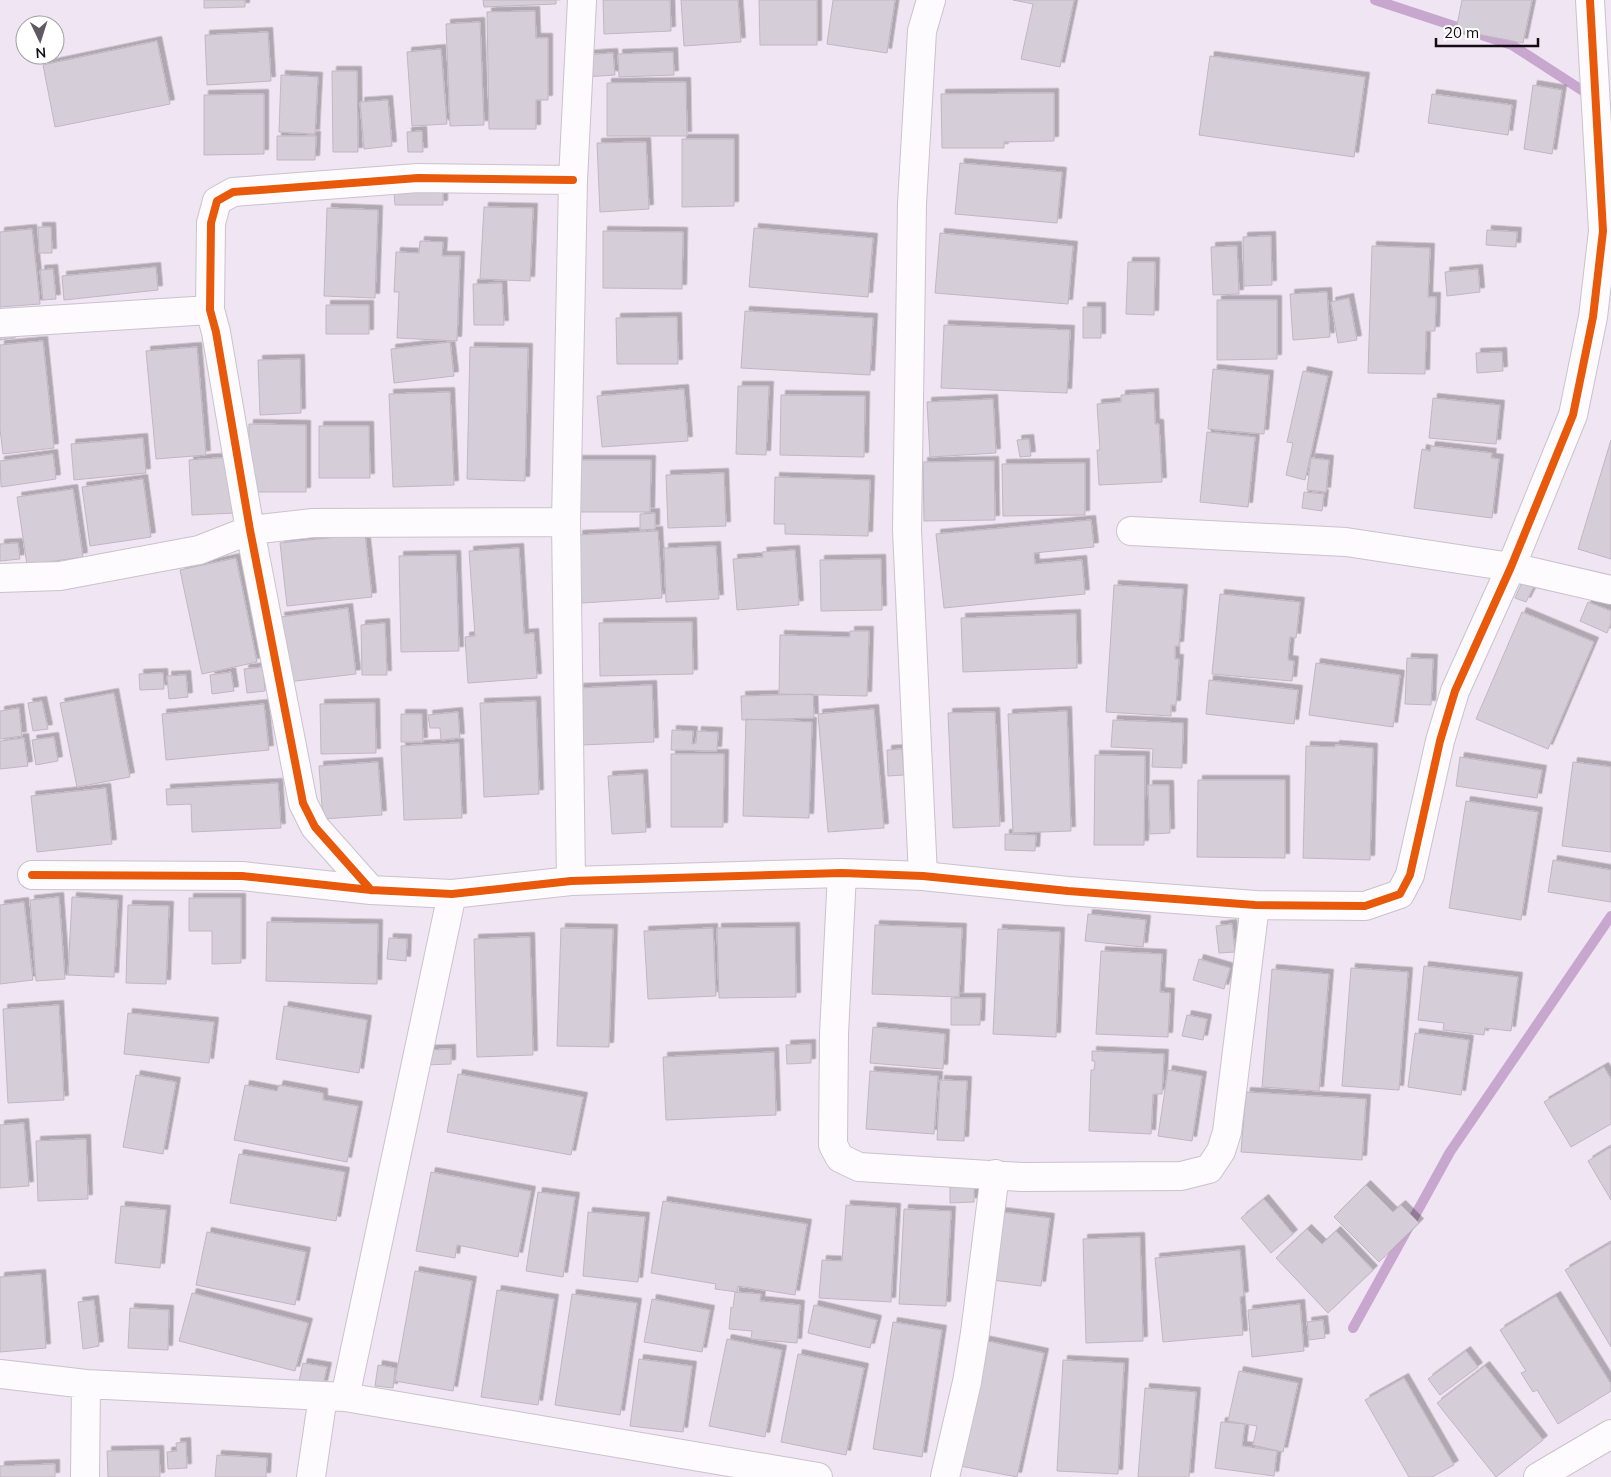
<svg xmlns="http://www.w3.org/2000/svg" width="1611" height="1477" viewBox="0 0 1611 1477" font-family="Mulish,sans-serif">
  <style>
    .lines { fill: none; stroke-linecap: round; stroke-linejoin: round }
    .stream { stroke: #c8a7cf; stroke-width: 10 }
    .building { fill: #d5cdd7; stroke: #c0b7c2; filter: url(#shadow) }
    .street-casing { stroke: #cac2cc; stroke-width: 30 }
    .street { stroke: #fdfbfd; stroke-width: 28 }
    .cycleway-casing { stroke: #fff; stroke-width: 11 }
    .cycleway { stroke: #e8590c; stroke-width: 8 }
  </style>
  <defs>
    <filter id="shadow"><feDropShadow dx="4.5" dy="-4.5" stdDeviation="0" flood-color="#0004"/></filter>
  </defs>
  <rect width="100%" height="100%" fill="#f0e5f2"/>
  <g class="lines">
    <!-- stream -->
    <path class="stream" d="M1375,0L1512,45L1611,109
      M1353,1328L1450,1152L1611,916"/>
  </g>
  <!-- building -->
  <path class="building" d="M204,0H245V7L204,8Z
    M483,0H556V4L484,7Z
    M603,0H670L671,31L604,34Z
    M681,0H738L741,42L684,46Z
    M759,0H817V45H760Z
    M833,0H895L887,53L827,44Z
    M1013,0H1074L1060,67L1021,59L1033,4Z
    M1462,0H1532L1523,43L1456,30Z
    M535,11L536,38H548V100H536V129H489L487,12Z
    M480,22L484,125L450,126L446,24Z
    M268,32L271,81L207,85L205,35Z
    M157,41L170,104L55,127L43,65Z
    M441,49L447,124L412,126L407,52Z
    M673,52L674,75L619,77L618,54Z
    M613,53L615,75L585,77L584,55Z
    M1210,56L1365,77L1354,157L1199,135Z
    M332,71H357L358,152H333Z
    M281,75L318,77L315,134L279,132Z
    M686,82L687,136H607V83Z
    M1533,85L1562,90L1552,154L1524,149Z
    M1054,93V141L1004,142V148H942L941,94Z
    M264,94V154L204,155V95Z
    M1432,94L1512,105L1508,135L1428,123Z
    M388,100L392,146L364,149L360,102Z
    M422,131L423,152H408L407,132Z
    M277,136H316L315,160H277Z
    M682,139H734V206L682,207Z
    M646,142L649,209L600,212L597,143Z
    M960,163L1062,172L1057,223L955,214Z
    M394,192H443V205H395Z
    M484,207L533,208L530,281L480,279Z
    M327,208L378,210L375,298L324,296Z
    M38,227H51L52,253H39Z
    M754,228L873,238L868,297L749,287Z
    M32,229L40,304L0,307V232Z
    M1487,230L1517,232L1516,247L1486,245Z
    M603,231L683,232L682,289L603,288Z
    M940,233L1073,246L1068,304L935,293Z
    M1271,236L1272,285L1244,286L1243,237Z
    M420,241L443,242L442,256H460L457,341L397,338L399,292H394L396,252L419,253Z
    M1237,246L1239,294L1213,295L1211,247Z
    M1372,246L1430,248L1428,297H1436L1435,331H1426L1425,374L1368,373Z
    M1128,262H1155L1154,315L1126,314Z
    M156,267L158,290L64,300L62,276Z
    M53,269L56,299L43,300L40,270Z
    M1478,269L1480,292L1447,296L1445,272Z
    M502,283L504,325H474L473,284Z
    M1327,292L1330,337L1293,340L1290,294Z
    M1349,298L1357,340L1338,343L1331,302Z
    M1217,300H1277V359L1217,360Z
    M326,305H369V334H326Z
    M1083,307H1101V338H1083Z
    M745,311L873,318L870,375L741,368Z
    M677,317L678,364H617L616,318Z
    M14,324L15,338L0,340V325Z
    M944,325L1070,330L1067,393L941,388Z
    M43,341L54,448L3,454L0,429V345Z
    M450,342L454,376L394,383L391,349Z
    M197,347L206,455L156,459L146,351Z
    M470,347L528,348L525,481L467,479Z
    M1502,352L1503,371L1477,373L1476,353Z
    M300,359L301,413L260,415L258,360Z
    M1213,369L1269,375L1264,434L1208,429Z
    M1303,371L1328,376L1305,480L1286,475L1293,443L1287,442Z
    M738,386H769L766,455L736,454Z
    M684,389L688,441L602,447L597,396Z
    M450,392L454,485L393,487L389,394Z
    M1154,393L1155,424H1159L1162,482L1099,485L1097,450H1100L1097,404L1121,402V395Z
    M781,395L865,396L864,457L780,455Z
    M1433,398L1500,405L1496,444L1429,438Z
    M993,399L996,453L930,457L927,402Z
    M249,424L306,425V492H248Z
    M319,426H369L370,478H319Z
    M1207,432L1255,437L1248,507L1200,502Z
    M143,438L146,473L74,480L71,444Z
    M1029,439L1031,456L1020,457L1017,440Z
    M1611,440V559L1578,549Z
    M1431,446L1492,453L1491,458L1499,459L1492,518L1414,508L1422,449L1430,451Z
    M53,454L56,479L1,487L0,461Z
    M234,457L236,513L192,515L189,460Z
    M1311,458L1329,460L1326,492L1307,490Z
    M578,460H651L650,512H578Z
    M994,461L995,520L924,521L923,462Z
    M1085,463V515L1003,516L1002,464Z
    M724,473L726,526L668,528L666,475Z
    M775,477L870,480L868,536L785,534V524H774Z
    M143,479L151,537L90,546L82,487Z
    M73,489L83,557L27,565L17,497Z
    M1304,492L1324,494L1322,511L1302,508Z
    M655,513V529L640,530V514Z
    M1091,520L1094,547L1034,553L1035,564L1082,560L1085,594L944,608L936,534Z
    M658,531L662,598L582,603L578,535Z
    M365,534L372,597L287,606L280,543Z
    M18,543L20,559L0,561V544Z
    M716,546L719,599L666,602L664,548Z
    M519,548L524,634L534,633L537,678L468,683L465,637L475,636L469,551Z
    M795,550L799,605L737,610L733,559L763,557L762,552Z
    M456,555L459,651L401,652L399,556Z
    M236,558L257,662L202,674L180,570Z
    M881,559L882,610L821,611L820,560Z
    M1523,580L1534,586L1526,602L1515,598Z
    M1114,585L1183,589L1179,646H1175V659H1179L1176,705H1171V716L1106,712Z
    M1220,594L1300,602L1296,638L1290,637L1288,660L1294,661L1292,681L1212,674Z
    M1588,602L1611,611V623L1607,633L1580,621Z
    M348,608L356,674L287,682L280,617Z
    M1522,612L1594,642L1548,749L1476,719Z
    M1076,614L1077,668L963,672L961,618Z
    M692,622L693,674L600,676L599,623Z
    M385,623L387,675H362L361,625Z
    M850,631H869L867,696L779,694L780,635L850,637Z
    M1407,658L1433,659L1431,705L1405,704Z
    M1316,663L1400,675L1393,727L1309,715Z
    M263,667L265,691L247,693L244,669Z
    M231,672L234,691L212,694L210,675Z
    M163,673L164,689L140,690L139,674Z
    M186,675L188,697L169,699L167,676Z
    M1209,680L1298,690L1294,724L1206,714Z
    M652,685L654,742L581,745L579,688Z
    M114,693L130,777L77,787L60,703Z
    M813,694L814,718L742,720L741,696Z
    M42,701L48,729L33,731L28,703Z
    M536,701L539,794L484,797L480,703Z
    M375,703L376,753L321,754L320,704Z
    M264,704L269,750L166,760L162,714Z
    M19,708L22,736L0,739V711Z
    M874,709L884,828L828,832L818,714Z
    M1067,711L1071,831L1013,833L1008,714Z
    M458,712L460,738L441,740L440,728H430L428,715Z
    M995,712L1000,826L953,828L948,713Z
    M401,714H422L423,742H401Z
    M746,719L812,722L809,818L743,816Z
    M1113,720L1183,723L1182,768L1152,767L1153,749L1111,747Z
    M672,730L693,731L692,744L696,743L697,731L718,732L717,751L671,750Z
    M54,737L58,761L36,765L32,740Z
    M24,738L28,766L0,769V741Z
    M459,743L462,818L404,820L401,746Z
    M1335,745L1373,748L1370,860L1303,858L1306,746L1335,747Z
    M902,749L904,775L888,776L887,750Z
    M671,754H724L723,827H671Z
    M1095,755L1145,756L1144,845H1094Z
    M1460,757L1542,770L1537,798L1456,786Z
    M378,762L382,815L323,819L319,766Z
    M1573,762L1611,767V852L1562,846Z
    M643,774L646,832L612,834L608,776Z
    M1198,780H1285V858L1197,857Z
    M278,783L281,828L192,832L191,804L167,805L166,789Z
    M1148,785H1169L1170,833L1150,834Z
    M106,788L112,844L37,852L31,796Z
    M1466,801L1538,812L1521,920L1449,908Z
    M1005,834L1036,835L1035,851L1005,850Z
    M1553,860L1611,870V902L1548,892Z
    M59,897L65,979L36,981L30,900Z
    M72,897L118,900L114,977L68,975Z
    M189,898H241V963L212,964V931H189Z
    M24,902L33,980L0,984V905Z
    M128,905L169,906L166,984L126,983Z
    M1088,914L1146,920L1143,947L1085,941Z
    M267,922L378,924L377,984L266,981Z
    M1232,924L1235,952L1219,953L1216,926Z
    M875,925L962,928L959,997L872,994Z
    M795,927L796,997L719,998L717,928Z
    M561,928L613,929L609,1047L557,1046Z
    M713,928L716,996L648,999L644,931Z
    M998,929L1060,932L1056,1037L993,1034Z
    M530,937L533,1055L477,1057L474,939Z
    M389,938L407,939L406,961L387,959Z
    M1101,951L1162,954L1160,992L1170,993L1168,1037L1096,1034Z
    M1199,959L1230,968L1224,989L1193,980Z
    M1424,966L1518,977L1511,1031L1485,1028L1484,1035L1443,1030L1444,1023L1418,1020Z
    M1351,968L1408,972L1399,1090L1342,1086Z
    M1272,969L1329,974L1319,1091L1262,1087Z
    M951,998H981L980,1025H951Z
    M59,1005L64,1100L8,1103L3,1009Z
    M284,1006L367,1020L359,1073L276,1059Z
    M128,1013L214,1022L209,1063L124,1054Z
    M1187,1015L1207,1019L1203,1040L1182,1036Z
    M873,1027L945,1034L943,1069L870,1063Z
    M1415,1033L1469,1040L1461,1095L1408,1087Z
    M811,1044V1063L787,1064L786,1045Z
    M451,1049V1064L425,1065V1050Z
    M1092,1051L1164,1054L1162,1094H1153L1151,1134L1089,1131L1091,1070H1094L1095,1061H1092Z
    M774,1052L776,1115L666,1120L663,1057Z
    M1604,1067L1611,1079V1124L1571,1147L1544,1102Z
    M1168,1070L1202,1076L1192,1141L1158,1136Z
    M870,1071L938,1076L934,1134L866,1129Z
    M458,1074L583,1097L571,1155L447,1132Z
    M136,1075L176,1082L163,1154L123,1147Z
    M940,1080L967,1081L964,1141L937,1140Z
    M245,1085L277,1091L279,1085L323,1093V1100L358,1106L347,1162L234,1140Z
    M1246,1092L1366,1099L1362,1160L1241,1152Z
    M24,1123L29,1186L0,1188V1125Z
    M86,1139L88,1199L38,1201L36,1141Z
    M1611,1147V1200L1588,1161Z
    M239,1154L345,1172L336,1221L230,1203Z
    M431,1172L531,1191L518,1257L457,1245L455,1258L416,1251Z
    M1366,1185L1393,1212L1401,1205L1419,1223L1379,1262L1334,1217Z
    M974,1186V1202L950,1203V1187Z
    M538,1192L575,1197L563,1277L526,1271Z
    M1264,1199L1293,1234L1271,1253L1241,1218Z
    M663,1201L807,1224L795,1295L738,1286L737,1292L715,1289L716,1284L651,1273Z
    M846,1205L896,1208L891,1302L819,1298L822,1260L842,1261Z
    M121,1206L166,1210L160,1268L115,1263Z
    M904,1209L951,1211L946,1306L899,1304Z
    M588,1212L645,1217L638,1282L583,1276Z
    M1000,1212L1050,1218L1041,1286L992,1280Z
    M1307,1229L1322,1244L1336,1231L1373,1270L1328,1313L1276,1258Z
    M207,1232L306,1252L295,1305L196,1285Z
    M1140,1237L1143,1341L1086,1343L1083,1239Z
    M1611,1243V1347L1565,1270Z
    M1240,1250L1244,1296L1240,1297L1243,1335L1163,1342L1155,1258Z
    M415,1271L472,1281L453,1391L395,1381Z
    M41,1274L46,1348L0,1352V1277Z
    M497,1290L554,1299L538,1405L481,1397Z
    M735,1292L761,1294L760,1301L800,1305L797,1343L751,1339L752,1331L729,1329L731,1307L733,1308Z
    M192,1293L308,1323L295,1371L179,1341Z
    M572,1294L637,1303L620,1415L555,1405Z
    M1556,1296L1611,1384V1391L1558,1424L1537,1390L1533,1392L1521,1373L1526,1371L1500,1330Z
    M652,1299L710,1310L702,1352L644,1342Z
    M94,1300L99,1346L83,1349L78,1302Z
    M1300,1304L1304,1351L1252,1357L1248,1310Z
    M814,1305L877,1320L870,1348L808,1333Z
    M130,1308L169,1310L168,1350L128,1348Z
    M1323,1320L1325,1338L1309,1340L1307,1322Z
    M893,1322L942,1330L922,1457L873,1449Z
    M727,1339L782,1350L765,1437L709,1426Z
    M982,1340L1044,1353L1017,1477L955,1465Z
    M1466,1351L1478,1367L1440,1395L1428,1379Z
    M798,1354L864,1368L846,1455L781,1442Z
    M639,1359L692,1366L683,1432L630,1426Z
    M1063,1360L1124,1363L1118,1474L1057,1471Z
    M303,1363L327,1367L323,1385L299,1381Z
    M378,1365L395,1368L393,1388L375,1386Z
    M1485,1366L1543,1440L1496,1477L1437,1403Z
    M1239,1371L1298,1383L1283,1452L1253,1445L1257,1426L1228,1421Z
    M1404,1378L1454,1465L1432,1477H1409L1365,1400Z
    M1145,1388L1196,1392L1189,1477H1138Z
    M1221,1422L1245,1424L1242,1446L1277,1451L1274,1476L1215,1468Z
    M186,1442L187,1468L168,1469L167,1452L177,1451L176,1443Z
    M159,1450L160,1477H108L107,1451Z
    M217,1455L267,1458L266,1477H215Z
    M55,1464V1477H0V1466Z"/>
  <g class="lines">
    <defs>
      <path id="street" d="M0,323L210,310
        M1131,531L1346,542L1511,567L1611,590
        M0,578L60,576L199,550L250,530L313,523L566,522
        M842,873L834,1034L833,1145L840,1158L859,1167L1022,1177L1181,1176L1209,1169L1221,1151L1227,1132L1255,905
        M32,875L242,876L371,890L452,894L571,881L842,873L923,876L1068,891L1255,905L1365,906L1400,894L1410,875L1440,741L1455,691L1511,567L1573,415L1593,317L1603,231L1590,0
        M923,876L907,530L912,204L922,31L931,0
        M571,881L566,522L573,180L582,0
        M371,890L315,827L303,803L250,530L216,332L210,310L211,223L217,201L233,192L418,178L573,180
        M0,1374L86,1384L345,1397L818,1477
        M345,1397L452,894
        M85,1477L86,1384
        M311,1477L323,1396
        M945,1477L967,1382L975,1333L995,1174
        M1538,1477L1611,1434"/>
    </defs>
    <!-- street casing -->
    <use href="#street" class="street-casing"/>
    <!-- street -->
    <use href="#street" class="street"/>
    <defs>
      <path id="cycleway" d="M32,875L242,876L371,890L452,894L571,881L842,873L923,876L1068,891L1255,905L1365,906L1400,894L1410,875L1440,741L1455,691L1511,567L1573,415L1593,317L1603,231L1590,0
        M371,890L315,827L303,803L250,530L216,332L210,310L211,223L217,201L233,192L418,178L573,180"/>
    </defs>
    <!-- cycleway casing -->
    <use href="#cycleway" class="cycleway-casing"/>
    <!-- cycleway -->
    <use href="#cycleway" class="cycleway"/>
  </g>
  <!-- north arrow -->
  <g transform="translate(40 40) rotate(176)"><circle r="24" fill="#ffffff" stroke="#a19ea1"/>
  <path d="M0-4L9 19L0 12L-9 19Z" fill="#605862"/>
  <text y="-8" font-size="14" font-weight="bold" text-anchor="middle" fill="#130c14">N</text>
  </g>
  <!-- scale -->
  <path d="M1436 38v8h102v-8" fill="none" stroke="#130c14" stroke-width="2.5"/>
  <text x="1444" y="38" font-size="15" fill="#130c14" stroke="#ffffff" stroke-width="4" paint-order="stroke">20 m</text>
</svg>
